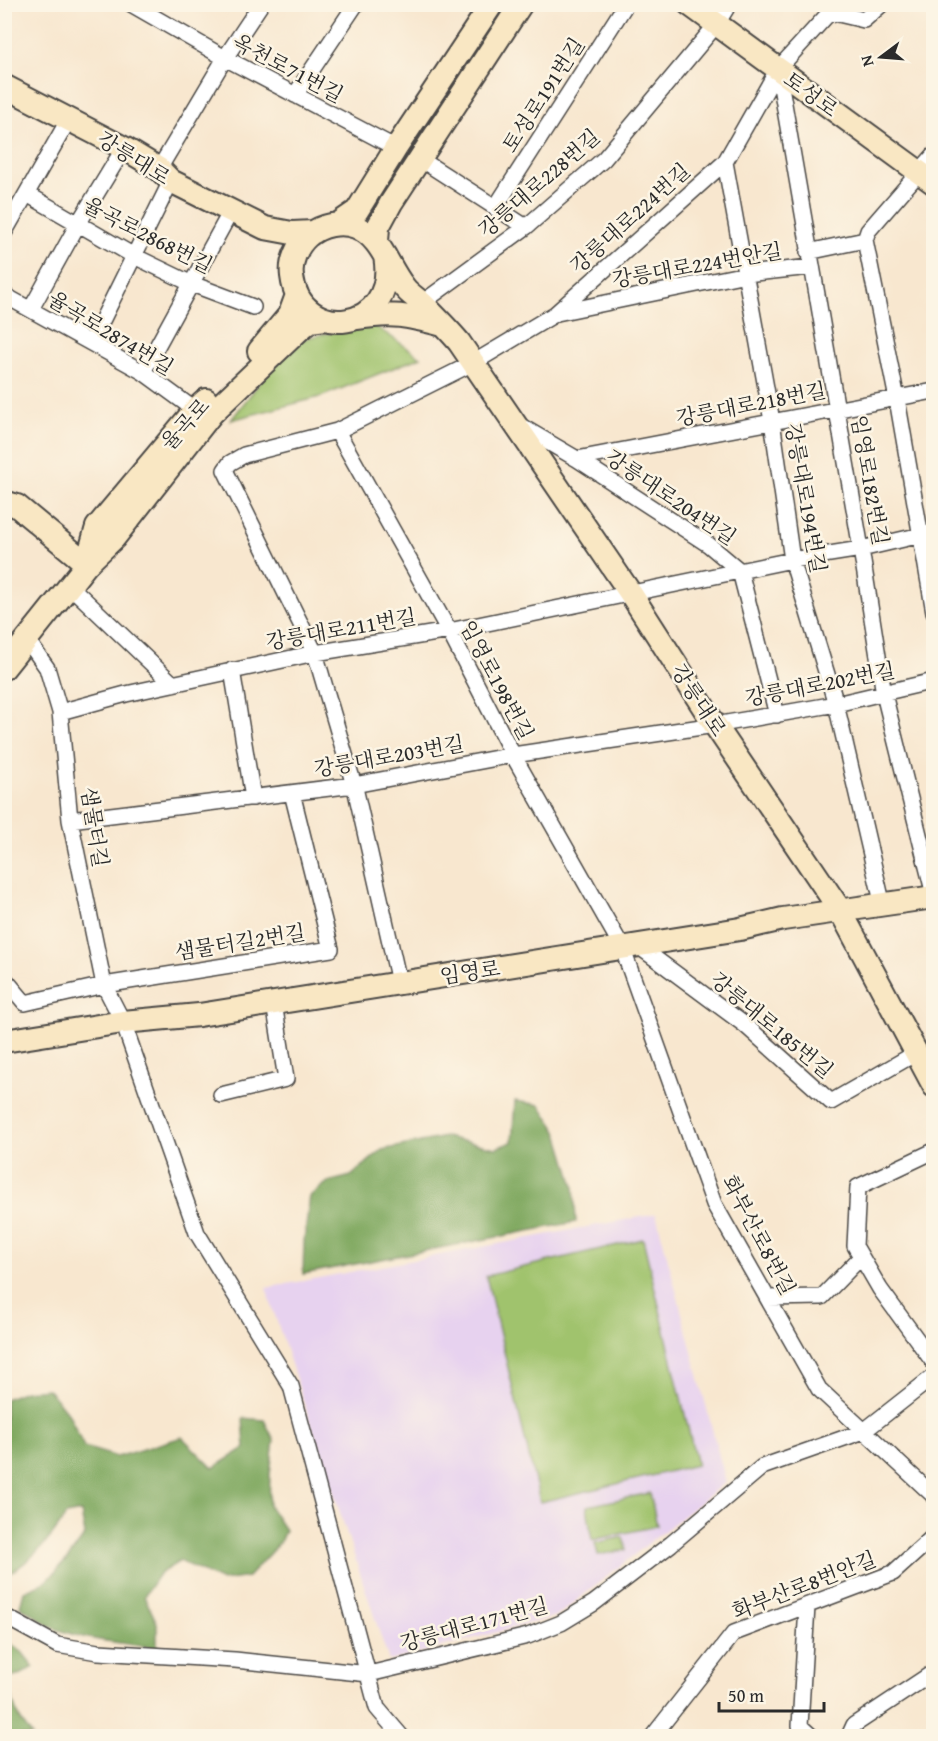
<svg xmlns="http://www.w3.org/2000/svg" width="938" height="1741" viewBox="0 0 938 1741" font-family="'Gentium Book Plus','Noto Serif KR',serif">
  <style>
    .built { fill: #e7d2ef }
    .green { fill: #a0c36d; stroke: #66774c; stroke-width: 1.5 }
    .forest { fill: #80a960; stroke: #566a46; stroke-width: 1.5 }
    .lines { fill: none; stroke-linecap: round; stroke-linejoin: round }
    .street-casing { stroke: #4a4744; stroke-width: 18 }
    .secondary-casing { stroke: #4a4744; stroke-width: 26 }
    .street { stroke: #fff; stroke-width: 15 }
    .secondary { stroke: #f9e7c3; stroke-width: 22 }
    .labels { text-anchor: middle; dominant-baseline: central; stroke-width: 5; stroke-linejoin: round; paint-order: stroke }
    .street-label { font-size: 21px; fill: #2b2b2b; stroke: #fcf5e5 }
  </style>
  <rect width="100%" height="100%" fill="#fcf5e5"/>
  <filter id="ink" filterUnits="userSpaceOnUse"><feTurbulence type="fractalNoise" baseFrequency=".0167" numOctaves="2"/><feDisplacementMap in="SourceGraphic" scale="12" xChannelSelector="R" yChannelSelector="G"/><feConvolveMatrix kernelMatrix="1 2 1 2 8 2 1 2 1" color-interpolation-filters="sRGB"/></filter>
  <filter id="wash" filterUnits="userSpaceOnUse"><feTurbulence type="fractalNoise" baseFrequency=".008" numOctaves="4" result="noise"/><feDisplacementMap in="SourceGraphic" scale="24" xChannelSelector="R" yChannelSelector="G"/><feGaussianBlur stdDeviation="1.35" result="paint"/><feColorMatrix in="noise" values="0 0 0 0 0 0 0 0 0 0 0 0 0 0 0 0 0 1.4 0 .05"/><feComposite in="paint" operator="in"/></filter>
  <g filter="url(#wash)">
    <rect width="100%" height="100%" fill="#f8e7cf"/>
    <!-- built -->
    <path class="built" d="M656,1214L726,1482L557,1616L389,1661L266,1288Z"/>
    <!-- green -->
    <path class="green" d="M375,326L421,357L320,397L231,420L291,342L323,334Z
      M643,1239L697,1465L540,1502L486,1276Z
      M650,1493L657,1526L592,1540L587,1506Z
      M623,1537L626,1550L598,1555L595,1543Z"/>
    <!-- forest -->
    <path class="forest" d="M515,1101L540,1105L558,1133L574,1186L576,1222L303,1274L304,1241L310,1196L328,1182L351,1176L382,1150L445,1137L496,1148L512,1142Z
      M48,1389L69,1415L84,1447L117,1457L182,1437L213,1468L245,1448L243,1418L264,1420L274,1440L270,1474L269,1506L285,1530L280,1542L248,1577L222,1581L180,1561L159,1574L144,1596L157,1623V1648C124,1643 88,1641 56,1629C44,1624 32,1613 20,1606L24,1591L47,1581L69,1557L85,1535L81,1512L66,1515C49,1543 32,1559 5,1577V1399L25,1391Z
      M5,1640L22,1652L34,1667L22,1674L5,1678Z
      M5,1679L18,1716L32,1736H5Z"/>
  </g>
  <g filter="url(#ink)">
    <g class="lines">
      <defs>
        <path id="street" d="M131,4L225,58L396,148
          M925,4L934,7
          M778,69L861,549L884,694L934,895
          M295,95L356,4
          M934,155L868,231L865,240L897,399L934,612
          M420,159L526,227
          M725,162L772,421L792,560L836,704L883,906
          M159,169L225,58L261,4
          M27,194L134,256L192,284L253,307
          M495,208L626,4
          M4,233L69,119
          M808,252L865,240
          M4,295L143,372L195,410
          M422,303L526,227L604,159L716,25L729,4
          M31,309L78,224L124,148
          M557,313L746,274L811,267
          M91,343L171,181
          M143,372L231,211
          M519,425L577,459L709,545L740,571L777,715
          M337,431L449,631L513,755L622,947L714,1204L819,1389L934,1496
          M577,459L934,391
          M70,586L173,684
          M28,641L47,668L60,712L70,820L104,985L123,1022L197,1233L291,1386L377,1708L401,1736
          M232,670L253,798
          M60,712L126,694L315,653L449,631L792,560L861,549L934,532
          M70,820L354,785L513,755L715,725L836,704L934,681
          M637,945L745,1025L831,1102L916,1053
          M4,978L25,1003L104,985L331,949L292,793
          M399,982L356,792L315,653L225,470L230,463L244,455L337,431L473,363L555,314L725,162L778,69L830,12L864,20L882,4
          M920,1061L934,1054
          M221,1095L286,1079L274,1003
          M934,1151L858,1187L855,1246L880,1289L934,1363
          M768,1298L822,1297L861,1257
          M807,1606L800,1726L811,1736
          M4,1616L57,1645L98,1652L235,1660L369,1674L528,1636L561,1623L594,1603L671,1544L762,1467L864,1431L934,1376
          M653,1736L734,1633L893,1573L934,1536
          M849,1736L854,1725L934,1672"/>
        <path id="secondary" d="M689,4L934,183
          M4,86L124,148L159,169L171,181L265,228L292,233L314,232
          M338,224L357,211L396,148L492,4
          M377,242L378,227L391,203L521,4
          M385,256C399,333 300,344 292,276C290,261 297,246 308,236C321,225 341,221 356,227C382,238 387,266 404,287C409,294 418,299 424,305C436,317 448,329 459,342L631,594L715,725L840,910L934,1086
          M358,318C394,312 408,316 443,325
          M259,351L290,314L297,295
          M4,502L17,506L87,564
          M87,562L97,527L195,410L206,400
          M4,668L87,564L114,538L212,413L299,330L310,321L325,319
          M4,1041L123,1022L199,1015L740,929L783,919L934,897"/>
      </defs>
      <!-- street casing -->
      <use href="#street" class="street-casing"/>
      <!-- secondary casing -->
      <use href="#secondary" class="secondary-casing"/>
      <!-- street -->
      <use href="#street" class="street"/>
      <!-- secondary -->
      <use href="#secondary" class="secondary"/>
    </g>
  </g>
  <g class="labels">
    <!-- street labels -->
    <g class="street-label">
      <text transform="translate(288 68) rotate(28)">옥천로71번길</text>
      <text transform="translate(811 94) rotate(36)">토성로</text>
      <text transform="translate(543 95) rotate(-57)">토성로191번길</text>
      <text transform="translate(134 158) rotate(32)">강릉대로</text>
      <text transform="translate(539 183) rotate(-41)">강릉대로228번길</text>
      <text transform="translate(630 218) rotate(-42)">강릉대로224번길</text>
      <text transform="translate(148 235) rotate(27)">율곡로2868번길</text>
      <text transform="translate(697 265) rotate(-10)">강릉대로224번안길</text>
      <text transform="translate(111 333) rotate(31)">율곡로2874번길</text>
      <text transform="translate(751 404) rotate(-11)">강릉대로218번길</text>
      <text transform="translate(185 424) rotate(-48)">율곡로</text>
      <text transform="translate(870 480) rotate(80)">임영로182번길</text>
      <text transform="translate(671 497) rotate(34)">강릉대로204번길</text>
      <text transform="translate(806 498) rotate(80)">강릉대로194번길</text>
      <text transform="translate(341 629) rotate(-10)">강릉대로211번길</text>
      <text transform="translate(497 680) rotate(62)">임영로198번길</text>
      <text transform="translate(820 684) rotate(-11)">강릉대로202번길</text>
      <text transform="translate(699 700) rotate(57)">강릉대로</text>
      <text transform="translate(389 756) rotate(-10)">강릉대로203번길</text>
      <text transform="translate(95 827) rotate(81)">샘물터길</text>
      <text transform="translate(240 942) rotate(-9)">샘물터길2번길</text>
      <text transform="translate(470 972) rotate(-8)">임영로</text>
      <text transform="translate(772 1025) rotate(40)">강릉대로185번길</text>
      <text transform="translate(759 1235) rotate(62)">화부산로8번길</text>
      <text transform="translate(804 1585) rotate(-21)">화부산로8번안길</text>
      <text transform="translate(474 1624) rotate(-15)">강릉대로171번길</text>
    </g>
  </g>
  <!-- margin -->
  <rect width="938" height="1741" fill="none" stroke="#fcf5e5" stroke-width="24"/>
  <!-- north arrow -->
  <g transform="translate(881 57) rotate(254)" stroke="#fcf5e5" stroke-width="4.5" paint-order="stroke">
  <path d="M0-4.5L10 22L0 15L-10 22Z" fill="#2b2b2b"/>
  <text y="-9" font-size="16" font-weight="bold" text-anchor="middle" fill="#2b2b2b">N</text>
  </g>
  <!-- scale -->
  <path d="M719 1702v9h105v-9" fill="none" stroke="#2b2b2b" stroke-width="3"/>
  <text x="728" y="1702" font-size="18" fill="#2b2b2b" stroke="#fcf5e5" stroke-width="4.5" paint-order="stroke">50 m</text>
</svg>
